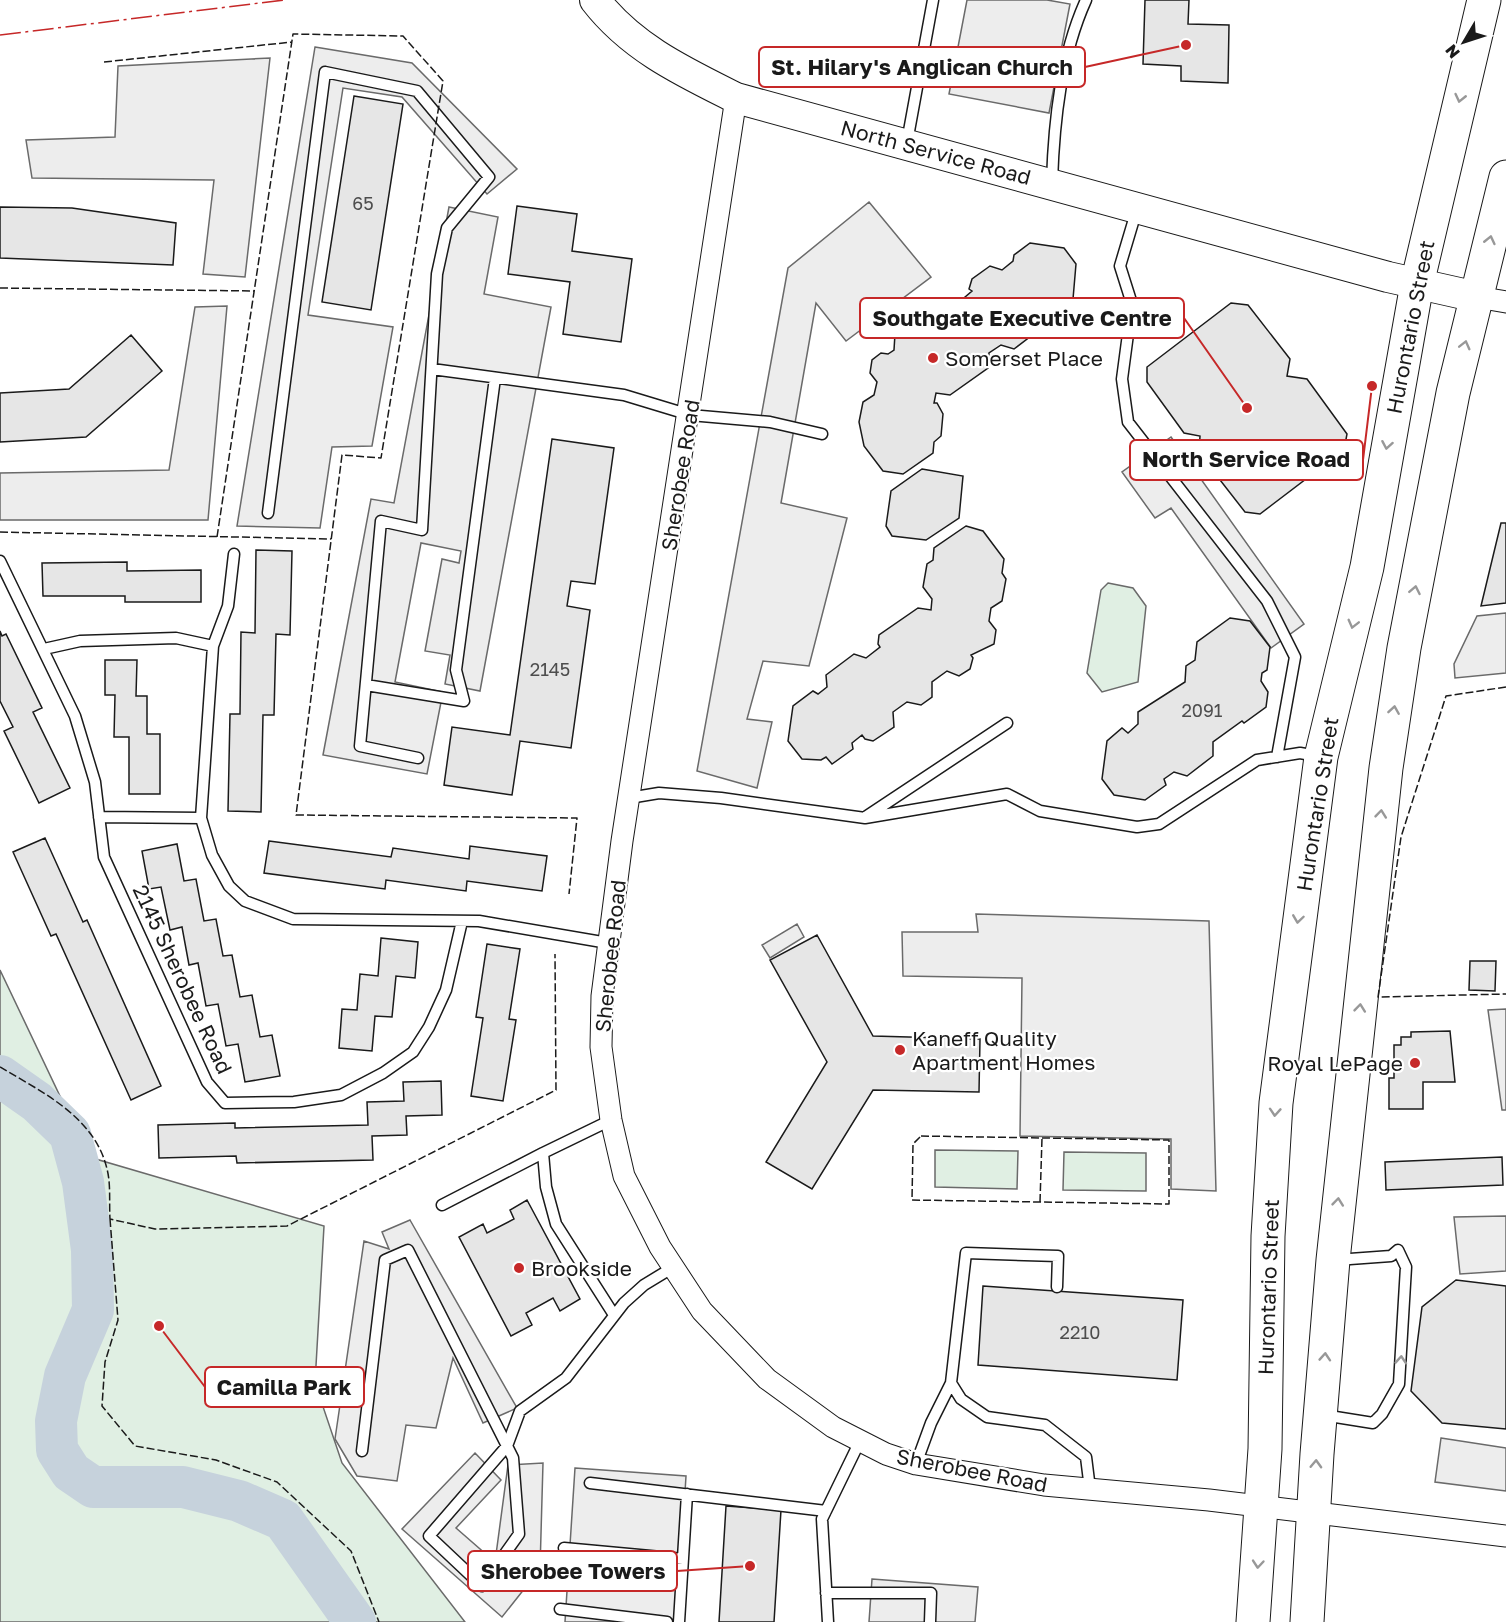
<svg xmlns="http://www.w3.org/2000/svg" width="1506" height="1622" viewBox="0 0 1506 1622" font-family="'Golos Text',sans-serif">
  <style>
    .green { fill: #e0efe3; stroke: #6a6a6a; stroke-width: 1.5 }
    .parking { fill: #ededed; stroke: #6a6a6a; stroke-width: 1.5 }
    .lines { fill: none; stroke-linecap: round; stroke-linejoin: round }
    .river { stroke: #c6d2dc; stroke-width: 42 }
    .building { fill: #e6e6e6; stroke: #1a1a1a; stroke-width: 1.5 }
    .lane-casing { stroke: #1a1a1a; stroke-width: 13 }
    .street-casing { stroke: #1a1a1a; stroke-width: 23 }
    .secondary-casing { stroke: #1a1a1a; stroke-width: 32 }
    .primary-casing { stroke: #1a1a1a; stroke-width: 35 }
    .lane { stroke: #fff; stroke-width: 10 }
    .street { stroke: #fff; stroke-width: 21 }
    .secondary { stroke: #fff; stroke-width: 30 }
    .primary { stroke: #fff; stroke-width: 33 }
    .fence { stroke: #1a1a1a; stroke-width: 1.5; stroke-dasharray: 8 3; stroke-linecap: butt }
    .power { stroke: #c62828; stroke-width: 1.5; stroke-dasharray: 21 4.5 3 4.5; stroke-linecap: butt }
    .oneway { stroke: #989898 }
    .poi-dot { fill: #c62828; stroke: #fff; stroke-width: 2 }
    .labels { text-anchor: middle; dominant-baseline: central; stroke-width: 4.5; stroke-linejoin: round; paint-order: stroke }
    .number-label { font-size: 18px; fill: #4d4d4d }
    .street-label { font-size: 21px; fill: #1a1a1a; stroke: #fff }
    .poi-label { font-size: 21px; fill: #1a1a1a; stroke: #fff; text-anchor: start }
    .leader { fill: none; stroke: #c62828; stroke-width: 2 }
    .callout-dot { fill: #c62828; stroke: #fff; stroke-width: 2 }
    .callout { fill: #fff; stroke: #c62828; stroke-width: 2 }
    .callout-label { font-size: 22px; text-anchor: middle; font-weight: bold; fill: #1a1a1a }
  </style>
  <rect width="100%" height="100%" fill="#fff"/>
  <!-- green -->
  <path class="green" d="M1108,583L1133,588L1146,606L1138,682L1102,692L1087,673L1101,590Z
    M0,970L89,1157L324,1226L315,1383L342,1463L465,1622H0Z
    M935,1150L1018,1151L1017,1189L935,1187Z
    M1064,1152L1146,1153V1191L1063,1190Z"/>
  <!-- parking -->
  <path class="parking" d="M967,0H1047L1070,4L1049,113L949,94Z
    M315,47L412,63L517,169L487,194L402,97L343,88L308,315L393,327L372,446L332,447L320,528L237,526Z
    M270,58L245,277L203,274L214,180L32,178L26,140L115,137L118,66Z
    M869,202L931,277L846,341L816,303L781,503L847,518L809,666L763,661L747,719L772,722L757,788L697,771L788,268Z
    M449,207L498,217L484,294L551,307L480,691L445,684L450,655L425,651L442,559L459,563L461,551L421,543L395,682L443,692L427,774L323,755L371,499L394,503Z
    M227,306L208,520H0V473L169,470L195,307Z
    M1171,437L1304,624L1271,648L1171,508L1155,518L1122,472Z
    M1506,613V673L1455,678L1454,664L1477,616Z
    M976,914L1209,921L1216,1191L1171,1189V1139L1020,1136L1022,978L903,976L902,932H978Z
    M797,924L804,937L770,958L762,945Z
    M1506,1009V1110H1502L1488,1010Z
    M1506,1216V1271L1460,1274L1454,1217Z
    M410,1220L517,1408L483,1423L453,1358L436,1428L406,1425L397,1481L357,1476L335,1439L364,1241L389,1249L382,1232Z
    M1441,1438L1506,1448V1491L1435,1482Z
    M475,1453L501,1480L456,1528L495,1562L508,1465L543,1463L540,1569L502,1617L402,1529Z
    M575,1468L686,1476L677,1622H565Z
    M872,1579L978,1587L975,1622H869Z"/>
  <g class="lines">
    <!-- river -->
    <path class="river" d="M0,1076L37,1102L70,1134L83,1182L92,1250L93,1310L65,1376L56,1421L57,1450L71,1472L93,1487H183L239,1501L283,1520L355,1622"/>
  </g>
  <!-- building -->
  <path class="building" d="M1145,0H1189L1188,24L1229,25L1228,83L1181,81V66L1143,64Z
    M354,96L403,104L371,310L322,302Z
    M517,206L577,214L572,251L632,259L621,342L563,334L570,282L508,274Z
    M0,207L72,208L176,223L173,265L0,258Z
    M1030,243L1064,248L1076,264L1073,299L1053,312L1049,309L1039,316V330L1014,349L1001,345L989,353L988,368L950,395L936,393L934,403H937L943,414L941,436L934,442L933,453L903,474L883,471L864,446L859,422L863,402L874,395L877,382L870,373L872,360L881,353L888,354L894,350L895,334L908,326L920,331L934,319L933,306L946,299L958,303L972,291L969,289L972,279L990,266L1002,270L1013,261L1014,255Z
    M1231,303L1248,305L1290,359L1287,376L1307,379L1347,434L1344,450L1260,514L1245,512L1199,453L1200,436L1184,433L1147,382V367Z
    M131,335L162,371L86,437L0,442V393L69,389Z
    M552,439L614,448L595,584L571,581L567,606L590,610L571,748L520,741L512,795L444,785L452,727L510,735Z
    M922,469L963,476L959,518L926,540L892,536L886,526L891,491Z
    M1501,523H1506V603L1481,606Z
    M966,526L983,531L1004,559L1002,573L1006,579L1002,601L991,608L989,621L996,630L994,644L971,655L973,658L970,669L959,676L947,671L932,682V697L921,705L907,702L893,712L894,727L873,741L865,739L862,735L852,743L853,749L832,764L826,757L821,760L802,759L788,741L793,706L813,691L818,694L827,687L826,675L854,654L866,658L880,647L878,644L879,635L918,608L931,610L932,599L923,587L927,564L933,560L934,548Z
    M256,550L292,551L290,635L276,634L274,715H263L261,812L228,811L230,714H240L241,632L255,633Z
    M127,562V571L201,570V602H125V596H43L42,563Z
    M1230,618L1250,621L1270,647L1267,670L1262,673L1261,681L1268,692L1266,707L1244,723L1242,721L1213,742V756L1187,776L1174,772L1164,779L1166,785L1145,800L1114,795L1102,779L1107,741L1122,728L1128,733L1138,724V712L1185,682L1186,666L1195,660L1197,642Z
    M0,631L2,636L6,634L42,708L33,712L70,788L39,803L4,731L13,727L0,701Z
    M105,660H137L136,696H147V734H160V794H129V737H114L115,695H105Z
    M45,838L83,922L87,920L161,1086L131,1100L56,934L51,936L13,852Z
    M269,841L391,857L393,848L469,859L470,846L547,856L542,891L467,881L466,891L386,880L385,889L264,873Z
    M177,844L184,881L196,879L204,921L216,919L223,956L232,955L240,997L252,995L260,1037L272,1035L280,1076L245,1082L238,1044L226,1046L218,1004L206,1006L198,963L189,965L182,927L170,930L161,887L149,889L142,851Z
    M817,935L873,1036L980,1039L979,1092L873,1090L812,1189L766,1162L827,1062L770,960Z
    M381,938L418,942L415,978L396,976L392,1017L375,1016L372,1051L339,1048L342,1009L357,1010L360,974L378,976Z
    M487,944L520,949L509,1019L516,1020L503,1101L471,1096L483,1018L476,1017Z
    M1470,961H1496L1495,991L1469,990Z
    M1450,1031L1455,1082H1423V1109H1389V1078H1394V1045H1401V1037H1411V1032Z
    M441,1081L442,1115L406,1116L407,1135L372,1136L373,1160L237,1163L236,1156L159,1158L158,1125L235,1123V1128L368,1125L367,1102L404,1101L403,1082Z
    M1502,1157L1503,1185L1386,1190L1385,1162Z
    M527,1200L580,1299L560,1311L553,1298L526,1313L532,1325L511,1336L459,1237L483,1224L487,1233L514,1219L510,1210Z
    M1456,1280L1506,1286V1429L1442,1423L1411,1391L1422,1307Z
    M983,1286L1183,1300L1177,1380L978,1365Z
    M726,1506L781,1510L774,1622H719Z"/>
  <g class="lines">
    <defs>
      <path id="lane" d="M907,142L933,0
        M1052,181C1054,121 1061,55 1086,0
        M1137,209L1120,266L1132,304L1122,379L1128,422L1267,601L1295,657L1277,757
        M432,369L624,395L690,415L770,422L822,434
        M268,513L325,72L417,91L489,177L447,228L437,274L422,530L381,521L360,746L418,758
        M234,554L228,606L213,646L201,818L212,855L229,886L245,901L293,919L479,921L608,943
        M0,561L75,716L95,782L104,857L207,1082L225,1103L294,1102L341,1095L383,1073L413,1052L429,1027L446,990L462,921
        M44,649L80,641L176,638L213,646
        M366,685L464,701L456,670L495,378
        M629,798L659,793L721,798L865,818L1007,794L1040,811L1137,827L1159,824L1257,760L1300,753L1317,756
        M867,816L1007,723
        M99,817L201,818
        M611,1120L543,1153L546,1187L556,1224L614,1315
        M442,1205L543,1153
        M1057,1287L1058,1256L966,1253L951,1383L961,1399L987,1417L1045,1425L1086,1457L1090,1489
        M1323,1415L1373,1423L1382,1414L1399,1384L1406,1267L1398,1250L1391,1256L1336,1260
        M362,1451L385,1260L408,1250L507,1446L513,1458L519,1534L482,1586L429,1536L507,1446L520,1411L566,1378L624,1303L644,1285L672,1268
        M916,1464L931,1423L951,1383
        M590,1483L826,1511
        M564,1548L683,1559
        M826,1593H931L930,1622
        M560,1609L667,1622
        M679,1622L687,1494
        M828,1622L822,1519L860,1441"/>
      <path id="street" d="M736,98L622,841L602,996L601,1047L611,1120L624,1176L660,1247L702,1311L767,1379L833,1427L886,1454L916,1464L1044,1485L1209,1500L1506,1536
        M1477,297L1506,302"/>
      <path id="secondary" d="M595,0C632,48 684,72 736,98L1388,277L1477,297"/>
      <path id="primary" d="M1253,1622L1265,1449L1268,1236L1276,1103L1321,757L1367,567L1417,284L1484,0
        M1307,1622L1317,1454L1333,1260L1386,768L1404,648L1453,393L1506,177"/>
    </defs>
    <!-- lane casing -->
    <use href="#lane" class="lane-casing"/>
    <!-- street casing -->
    <use href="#street" class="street-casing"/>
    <!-- secondary casing -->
    <use href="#secondary" class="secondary-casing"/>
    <!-- primary casing -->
    <use href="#primary" class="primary-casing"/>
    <!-- lane -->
    <use href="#lane" class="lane"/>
    <!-- street -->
    <use href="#street" class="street"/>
    <!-- secondary -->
    <use href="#secondary" class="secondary"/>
    <!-- primary -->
    <use href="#primary" class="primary"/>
    <!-- fence -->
    <path class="fence" d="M104,62L292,42
      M0,288L254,291
      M0,532L331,539
      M217,537L293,34L403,36L443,81L381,458L342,455L296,815L577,818L569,894
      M1506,687L1446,696L1401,837L1378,997L1506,994
      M0,1067C42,1092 95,1117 107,1169C111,1184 109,1203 110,1219L155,1229L287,1226L556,1090L555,954
      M921,1136L1169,1140V1204L912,1200L913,1144Z
      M1040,1202L1042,1138
      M110,1219L118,1320L105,1362L102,1406L135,1446L216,1460L277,1482L351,1551L379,1622"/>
    <!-- power -->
    <path class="power" d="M0,35L284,0"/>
  </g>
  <!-- one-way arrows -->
  <defs><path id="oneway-chevron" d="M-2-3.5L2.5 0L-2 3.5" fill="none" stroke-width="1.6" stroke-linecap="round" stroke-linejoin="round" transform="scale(1.5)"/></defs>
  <g class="oneway">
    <use href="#oneway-chevron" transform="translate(1460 98) rotate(103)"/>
    <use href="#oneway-chevron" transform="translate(1490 240) rotate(-77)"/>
    <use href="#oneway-chevron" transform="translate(1465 345) rotate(-76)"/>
    <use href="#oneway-chevron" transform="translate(1387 445) rotate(100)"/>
    <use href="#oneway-chevron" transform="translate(1415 590) rotate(-79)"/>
    <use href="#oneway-chevron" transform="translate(1353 624) rotate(104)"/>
    <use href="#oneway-chevron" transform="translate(1394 710) rotate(-81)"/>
    <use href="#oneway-chevron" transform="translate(1381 814) rotate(-84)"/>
    <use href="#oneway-chevron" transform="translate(1298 919) rotate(98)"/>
    <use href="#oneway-chevron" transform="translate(1360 1008) rotate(-84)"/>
    <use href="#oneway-chevron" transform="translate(1275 1112) rotate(94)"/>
    <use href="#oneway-chevron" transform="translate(1338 1202) rotate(-84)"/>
    <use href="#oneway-chevron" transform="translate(1325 1357) rotate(-86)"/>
    <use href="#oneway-chevron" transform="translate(1401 1360) rotate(-86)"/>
    <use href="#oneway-chevron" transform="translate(1316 1464) rotate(-88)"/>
    <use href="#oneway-chevron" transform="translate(1258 1564) rotate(95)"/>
  </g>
  <!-- markers -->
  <g class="poi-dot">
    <circle cx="933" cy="358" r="6"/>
    <circle cx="900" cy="1050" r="6"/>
    <circle cx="1415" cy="1063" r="6"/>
    <circle cx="519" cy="1268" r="6"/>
  </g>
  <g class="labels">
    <!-- number labels -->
    <g class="number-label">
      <text x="363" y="203">65</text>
      <text x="550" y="669">2145</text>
      <text x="1202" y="710">2091</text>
      <text x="1080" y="1332">2210</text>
    </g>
    <!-- street labels -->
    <g class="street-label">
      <text transform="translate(936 152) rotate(15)">North Service Road</text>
      <text transform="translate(1410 327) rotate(-79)">Hurontario Street</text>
      <text transform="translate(680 475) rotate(-81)">Sherobee Road</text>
      <text transform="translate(1317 804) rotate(-81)">Hurontario Street</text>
      <text transform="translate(610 956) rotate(-84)">Sherobee Road</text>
      <text transform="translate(183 979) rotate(65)">2145 Sherobee Road</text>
      <text transform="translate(1268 1287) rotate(-88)">Hurontario Street</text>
      <text transform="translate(972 1470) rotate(11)">Sherobee Road</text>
    </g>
    <!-- poi labels -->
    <g class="poi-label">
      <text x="945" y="358">Somerset Place</text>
      <text x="912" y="1038">Kaneff Quality<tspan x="912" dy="24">Apartment Homes</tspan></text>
      <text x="1403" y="1063" text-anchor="end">Royal LePage</text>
      <text x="531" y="1268">Brookside</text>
    </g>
  </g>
  <!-- callouts -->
  <path class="leader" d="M1186 45L1085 67M1247 408L1184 318M1372 386L1363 460M159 1326L205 1387M750 1566L677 1571"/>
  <g class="callout-dot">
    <circle cx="1186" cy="45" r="6"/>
    <circle cx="1247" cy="408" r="6"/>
    <circle cx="1372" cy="386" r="6"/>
    <circle cx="159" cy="1326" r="6"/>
    <circle cx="750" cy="1566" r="6"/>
  </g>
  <g class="callout">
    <rect x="759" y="47" width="326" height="40" rx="6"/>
    <rect x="860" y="298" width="324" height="40" rx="6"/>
    <rect x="1130" y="440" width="233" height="40" rx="6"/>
    <rect x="205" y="1367" width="159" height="40" rx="6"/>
    <rect x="468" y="1551" width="209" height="40" rx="6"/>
  </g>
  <g class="callout-label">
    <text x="922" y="75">St. Hilary's Anglican Church</text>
    <text x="1022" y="326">Southgate Executive Centre</text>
    <text x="1246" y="467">North Service Road</text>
    <text x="284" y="1395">Camilla Park</text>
    <text x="573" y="1579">Sherobee Towers</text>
  </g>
  <!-- north arrow -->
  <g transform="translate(1464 42) rotate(231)" stroke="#ffffff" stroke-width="4.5" paint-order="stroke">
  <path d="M0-4.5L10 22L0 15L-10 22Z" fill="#1a1a1a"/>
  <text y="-9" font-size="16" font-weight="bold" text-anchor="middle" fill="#1a1a1a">N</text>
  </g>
</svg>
